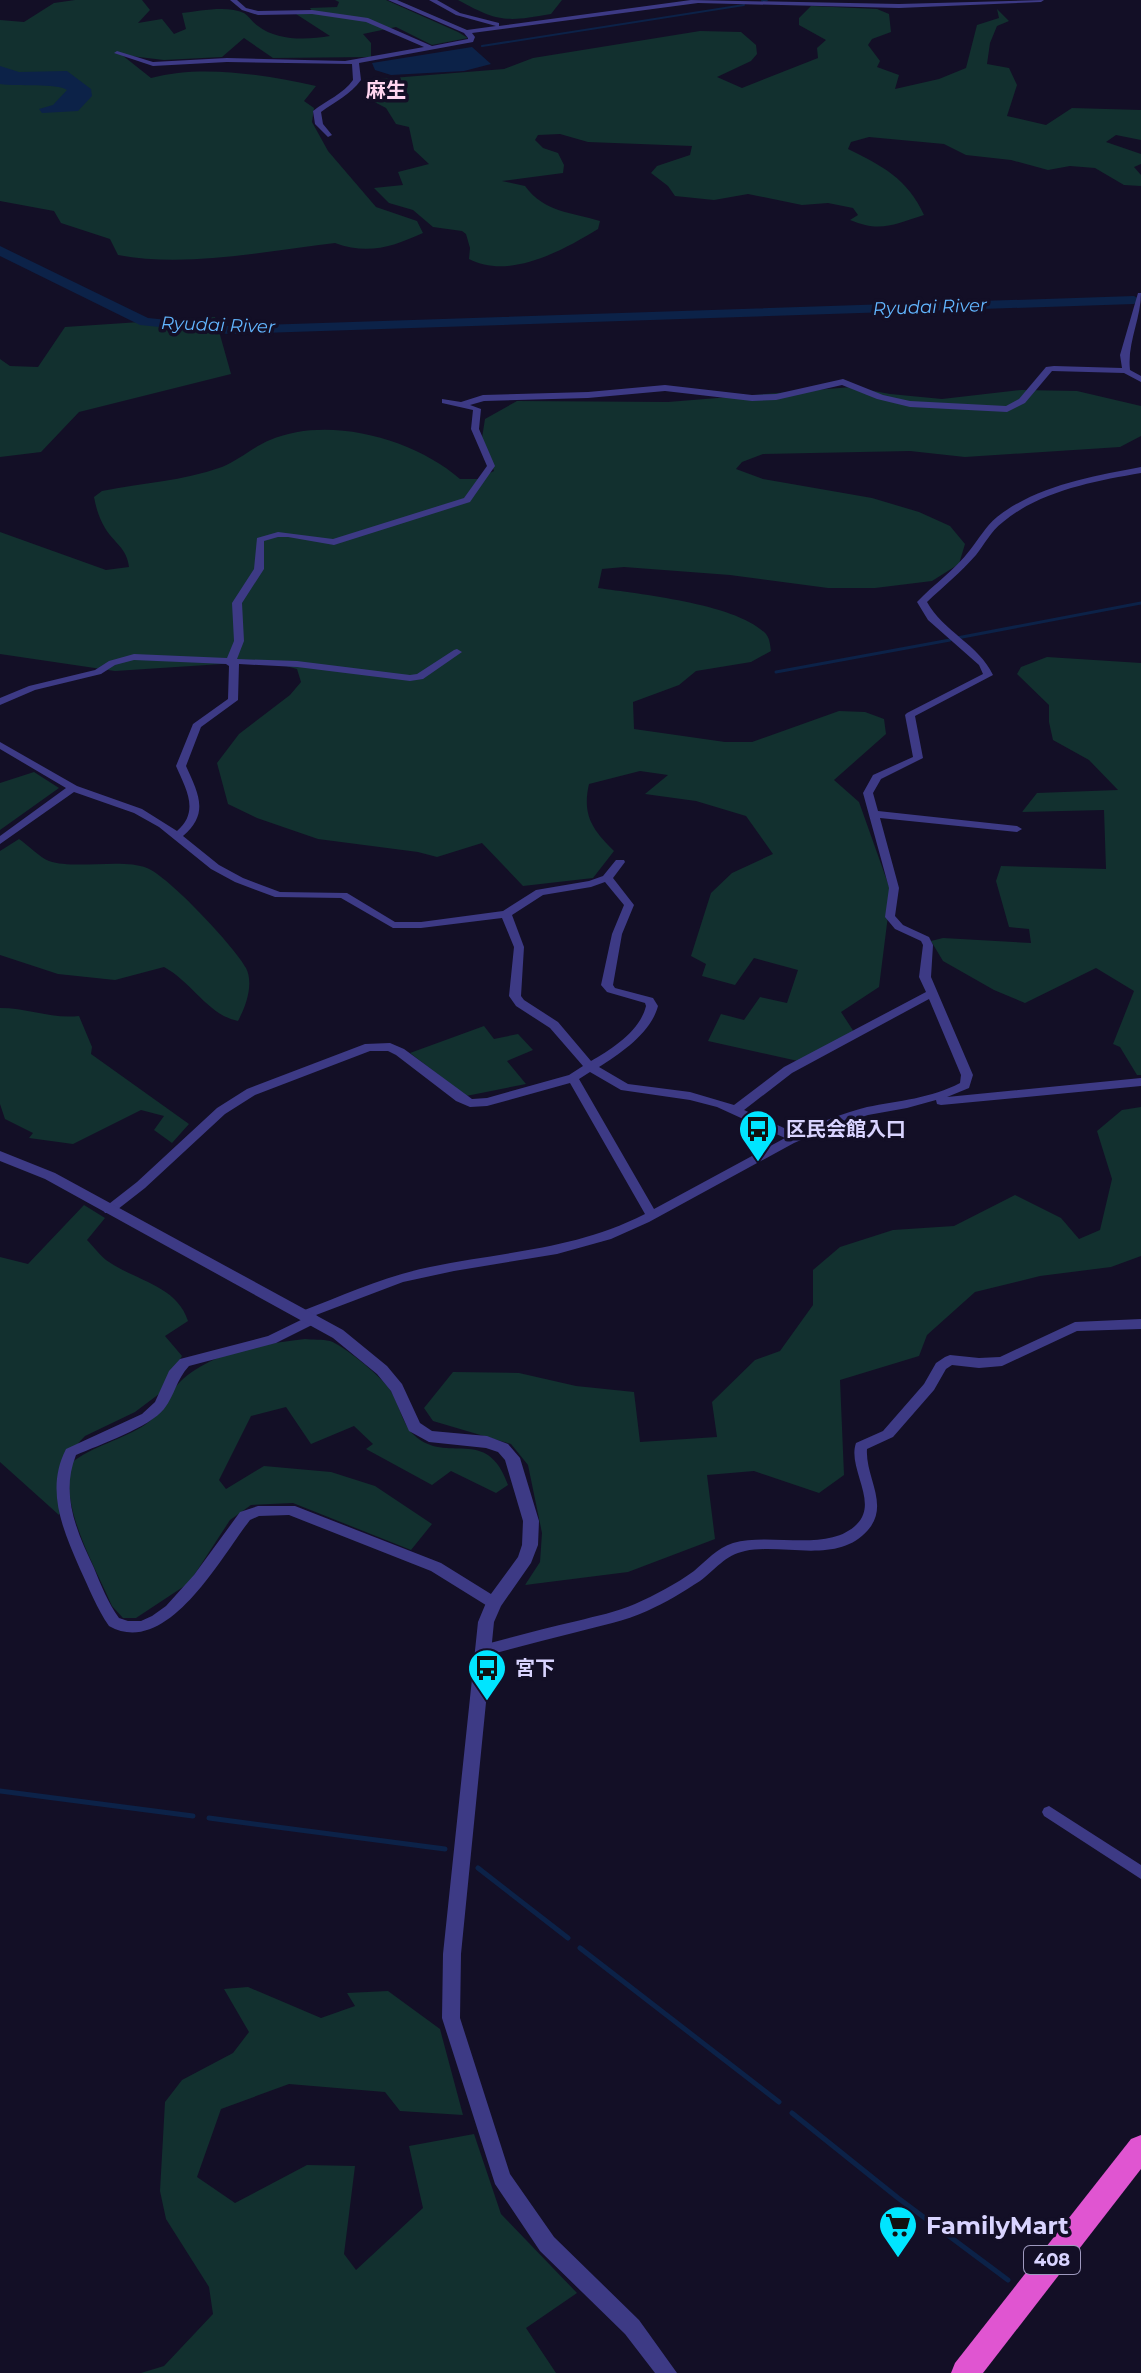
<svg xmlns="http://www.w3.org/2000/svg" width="1141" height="2373" viewBox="0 0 1141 2373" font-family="Montserrat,'Noto Sans JP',sans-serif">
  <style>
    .green { fill: #12302f }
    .water { fill: #0c2248 }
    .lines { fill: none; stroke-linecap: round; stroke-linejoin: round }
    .stream-far2 { stroke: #0c2248; stroke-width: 2 }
    .stream-far1 { stroke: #0c2248; stroke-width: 3 }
    .stream { stroke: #0c2248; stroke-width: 5 }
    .river { fill: #0c2248; fill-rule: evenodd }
    .minor { fill: #3d3a85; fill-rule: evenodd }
    .tertiary { fill: #3d3a85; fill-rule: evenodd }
    .trunk { fill: #e055d1; fill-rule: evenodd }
    .labels { text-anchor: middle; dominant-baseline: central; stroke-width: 7; stroke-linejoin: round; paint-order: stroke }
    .far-water-label { font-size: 18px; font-style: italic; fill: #62b6ff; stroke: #130f26 }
    .shield { fill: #130f26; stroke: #9e99be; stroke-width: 2 }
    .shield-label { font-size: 18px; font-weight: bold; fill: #d9d4ff }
    .far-quarter-label { font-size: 20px; font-weight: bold; fill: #ffd6f0; stroke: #130f26 }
    .poi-label { font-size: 20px; font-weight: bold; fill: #d9d4ff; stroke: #130f26; text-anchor: start }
    .near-poi-label { font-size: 24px; font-weight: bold; fill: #d9d4ff; stroke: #130f26; text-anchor: start }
  </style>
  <rect width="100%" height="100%" fill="#130f26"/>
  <!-- green -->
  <path class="green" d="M75,0H142L150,10L138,23L162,19L174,34L186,29L182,13C199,11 228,5 244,13C249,16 253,23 258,26C277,41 307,40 330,36L296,14L313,13L310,8L337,7L339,2L335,0H386L458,32L468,38L432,45L396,27L363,34L371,43V57L273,58L244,38L222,57L164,60L122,55L151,78C203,64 264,75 316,86L304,101L314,108L312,122L328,151L376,207L417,221L423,233C392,247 368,255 335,243C265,251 188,268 118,255L110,239L61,223L54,211L0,201V20L24,22L54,3Z
    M458,0H562L551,14C506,22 498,22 458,0Z
    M811,6L877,9L889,14L891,32L872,39L868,45L880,61L877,67L899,75L895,89L939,79L966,68L977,25L999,18L997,9L1009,21L997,26L990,43L987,64L1009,68L1017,85L1007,116L1046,125L1072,108L1141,110V140L1116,135L1106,142L1141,154V164L1134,167L1141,175V186L1124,185L1095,168L1070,166L1048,170L1011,160L966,155L944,144L869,137L851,142L848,149C881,165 908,179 924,215C894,224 881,233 850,220L858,215L853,208L828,203L802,205L748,194L714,200L675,196L668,186L651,173L657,166L690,155L692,146L588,142L560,134L538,135L535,140L543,148L558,153L564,165L563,173L502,181L525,186C545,213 571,212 600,221L598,229C562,251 509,280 469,259L470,248L466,234L462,231L433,227L413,210L389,203L374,188L403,185L398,172L429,164L414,150L409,127L396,124L386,108L363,96L376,90L367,80L504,69L533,58L700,31L741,32L756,45L757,54L751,61L717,77L742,88L818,58L817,48L826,40L799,25V18Z
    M215,317L231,374L79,412L41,452L0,457V359L10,366L38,367L65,327Z
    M852,387L890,394L942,399L1021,390L1077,391L1141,406V436L1120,447L965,457L910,451L763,454L742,462L736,469L763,479L872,498L919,512L950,526L965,544L959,564L932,581L875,588H828L730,575L624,567L602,569L598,588C639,594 738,604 766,634C770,639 770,645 771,651L751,662L696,671L679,685L633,702L634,729L725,742H752L839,711L865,712L884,719L886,734L834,780L859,802L891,892L879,987L841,1012L854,1032L798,1061L708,1041L721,1014L744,1020L760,997L787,1003L798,970L754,958L735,985L702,976L706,964L691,956L711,893L732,873L773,854L746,816L696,801L645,794L668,775L640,771L589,784C582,815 592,829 614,851L593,878L523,886L482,843L437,857L418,852L318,839L257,818L228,804L217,763L239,734L290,695L301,682L297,669L268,661L115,671L0,654V532L106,570L129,567C127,548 114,543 105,528C99,518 96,508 94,497L102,491C142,483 183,481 222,467C239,460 253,447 270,440C329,415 414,439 460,479H478L494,471L482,438L485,419L517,401L668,402Z
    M1047,657L1141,663V1075H1137L1120,1047L1113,1044L1134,991L1096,968L1025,1003L994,990L943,961L931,941L943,938L1031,943L1029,929L1009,927L996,881L1001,866L1106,869L1104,810L1022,812L1037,793L1118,790L1089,760L1053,740L1049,722V705L1017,674L1021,667Z
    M34,772L59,788L0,830V783Z
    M19,839C28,845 39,857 49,861C75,870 122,858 147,868C168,876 235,947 246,968C254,984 246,1006 238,1021C208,1015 192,982 164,967L115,980L58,974L0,955V851Z
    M0,1008C28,1008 51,1019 79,1016L92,1047L91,1054L189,1124L172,1143L154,1130L164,1116L141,1110L73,1144L29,1138L33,1133L5,1119L0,1104Z
    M484,1026L494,1039L518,1034L533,1050L507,1061L526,1084L466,1096L410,1053Z
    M1141,1107V1256L1111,1267L1040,1276L975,1292L927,1335L919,1356L840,1380L844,1475L819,1493L754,1471L707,1475L715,1539L628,1572L525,1585L540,1562L542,1533L528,1465L511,1444L433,1421L424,1408L453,1372L519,1373L576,1386L634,1392L640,1442L717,1437L712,1402L755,1360L780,1351L813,1305V1270L840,1247L893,1230L954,1226L1015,1195L1061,1218L1079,1239L1100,1230L1112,1179L1097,1131L1122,1110Z
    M84,1205L105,1218L87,1240C94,1247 101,1257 109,1262C137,1281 177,1286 188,1321L165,1336L182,1356L159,1394L135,1412L85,1436L67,1455L63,1508L59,1515L0,1462V1257L28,1264Z
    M305,1339C313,1340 322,1339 330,1341C343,1345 379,1375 388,1387C399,1401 401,1423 414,1435C447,1466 487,1424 508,1485L496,1493L451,1471L432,1485L366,1449L373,1444L354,1426L311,1444L286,1407L251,1416L219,1480L226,1489L264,1466L331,1472L375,1486L432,1524L411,1550L293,1503L251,1505L230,1520L189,1583L136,1618H123L112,1606C93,1562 62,1512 70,1464C93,1445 123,1440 146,1424C163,1413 167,1395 180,1382C210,1352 264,1344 305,1339Z
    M248,1987L321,2018L355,2006L347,1993L388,1991L440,2029L463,2115L400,2111L385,2092L289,2084L221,2109L197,2177L235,2203L307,2165L355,2166L344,2254L356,2270L423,2208L409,2146L474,2134L501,2214L577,2293L526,2328L556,2373H141L164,2366L213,2314L209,2287L166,2219L160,2191L165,2102L182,2080L233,2053L249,2032L224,1989Z"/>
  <!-- water -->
  <path class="water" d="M472,47L491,64L464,71L391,75L375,70L372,63Z
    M0,66L19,72L67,71L91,89L92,96L78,111L42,113L39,109L53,105L67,90C57,83 17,87 0,84Z"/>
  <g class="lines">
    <!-- stream-far2 -->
    <path class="stream-far2" d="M762,1L767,0
      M482,46L744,5"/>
    <!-- stream-far1 -->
    <path class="stream-far1" d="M957,638L1141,603
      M776,672L950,640"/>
    <!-- stream -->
    <path class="stream" d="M0,1791L193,1816
      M209,1818L445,1849
      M478,1868L568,1938
      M580,1948L779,2102
      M792,2113L898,2198L1008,2280"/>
    <!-- river -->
    <path class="river" d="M0,246L148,318L229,326L1134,296L1141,300L1134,304L229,334L140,325L0,256Z"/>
    <!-- minor -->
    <path class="minor" d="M230,0H237L246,8L258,11L312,10L368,18L432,46L468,39V38L464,33L388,0H397L467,30L496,26L456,15L429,0H437L460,13L499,23V26L691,0L899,4L1044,0L1041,2L899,8L698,3L472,33L475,37L473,42L359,63L361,80C350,95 336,101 321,112L323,124L332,135L328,137L315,124L313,111C327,100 343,94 353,80L352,64L227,62L153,66L114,53L117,51L153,62L227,58L345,61L424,47L366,22L312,14L258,15L242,10Z
      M1138,293H1141C1141,319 1127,343 1130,370L1141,376V382L1124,373L1052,371L1025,403L1007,412L910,407L877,399L842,385L776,400L752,401L665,391L588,398L484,401L470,405L481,409L479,429L495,466L470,502L334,545L288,537H278L264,541V569L242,603L244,641L237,659L297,661L410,675L417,674L454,650L457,649L462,652L423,679L410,681L297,667L239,664L238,700L201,727L186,766C198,793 210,813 183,836L219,865L243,878L280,892L347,893L395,922H421L503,911L536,890L589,881L603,876L616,860H624L625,862L613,878L634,905L622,934L613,985L615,988L653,998L658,1006C651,1033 621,1053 599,1067L628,1084L690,1092L734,1105L784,1067L926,992L919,977L923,945L921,941L895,929L885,917L889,888L863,793L873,775L913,757L905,715L907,713L983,674L979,665L928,620L917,602C934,584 955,570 970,550C979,539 985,527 997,517C1036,486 1093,476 1141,467V473C1095,481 1040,491 1003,522C990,532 985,544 976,555C961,572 943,587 927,602C943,631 979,645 993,675L915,716L923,758L881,779L873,793L878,811L1017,826L1022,829L1017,832L880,818L899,888L895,916L903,925L929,937L933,945L931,977L973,1075L969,1088L947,1097L1141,1078V1086L941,1105L937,1104L936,1100L907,1108L868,1115L831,1127L794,1143L649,1222L611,1239L557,1254L454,1271L403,1282L316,1315L320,1319L318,1322L276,1343L189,1366C176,1380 175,1395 164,1409C150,1427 99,1445 76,1455C60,1495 77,1532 94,1568C101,1585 108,1603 119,1618L128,1621H141L152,1616L166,1606L194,1575L240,1512L258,1506H295L441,1563L499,1599L501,1603L499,1607L494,1608L489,1607L431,1571L289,1515L259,1516L250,1520C221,1557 167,1659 109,1626C97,1609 89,1588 80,1569C63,1530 45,1490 66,1449L142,1414L155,1402L169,1371L180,1359L268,1336L305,1318L300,1314L302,1311C344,1295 385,1276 430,1267C506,1251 574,1250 645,1214L570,1083L487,1106L470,1107L456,1101L396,1055L388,1051H370L255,1095L225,1114L145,1188L113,1213H105L103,1210L105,1207L137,1182L217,1108L247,1089L365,1044L390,1043L404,1049L472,1099L487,1098L569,1075L583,1066L550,1028L516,1006L509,996L514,947L502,918L421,928H393L341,898L275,897L235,882L211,869L159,827L134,813L74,792L0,844V836L66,788L0,749V742L77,786L142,809L177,831C200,811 186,789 176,766L193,724L228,699L229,666L226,664L134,660L115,665L101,674L35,690L0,705V698L29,686L95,670L109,661L134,654L227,658L234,641L232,603L254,569L257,538L278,532L333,539L464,498L487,466L471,429L473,410L442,403V399L461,402L483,395L588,392L665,385L752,395L776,394L843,379L883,395L910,401L1006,406L1019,399L1046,367L1054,366L1122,368L1120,355ZM605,882L624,905L612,934L601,985L607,992L645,1003L646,1006C640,1031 612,1049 591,1061L558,1022L524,1000L521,996L524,947L512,915L543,895L591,887ZM929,999L961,1075L960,1083C932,1098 898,1101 867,1107C843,1113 819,1123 795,1133L744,1110L792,1073ZM590,1072L621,1090L690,1100L717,1107L785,1138L654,1209L579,1079Z
      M1141,1319V1329L1077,1331L1002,1366L979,1368L952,1365L946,1369L934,1390L893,1437L867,1449C865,1477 890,1505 868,1530C838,1565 784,1543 745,1551C725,1555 715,1570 700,1581C683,1592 665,1603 647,1611C625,1621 600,1626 577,1632C545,1640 513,1648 482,1657L477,1655L475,1651L477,1647L482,1645C513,1637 545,1628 577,1621C596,1616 617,1612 635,1604C655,1595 676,1584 694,1571C707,1560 717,1548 733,1543C771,1532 829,1553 857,1524C879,1502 847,1468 856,1443L883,1431L924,1384L936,1363L945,1357L950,1355L979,1358L1000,1357L1075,1322Z
      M1049,1806L1141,1865V1879L1044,1816L1042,1812L1044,1808Z"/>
    <!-- tertiary -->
    <path class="tertiary" d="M0,1151L55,1173L343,1330L387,1366L402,1384L420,1423L432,1431L487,1436L508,1444L520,1458L539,1521L538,1545L531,1563L501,1606L494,1622L461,1954L460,2018L510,2174L554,2237L639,2320L677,2373H655L625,2334L540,2251L495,2184L442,2018L443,1954L478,1622L488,1598L518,1557L522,1545L523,1521L505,1460L498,1452L486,1448L429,1442L409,1431L391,1391L377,1374L333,1338L45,1179L0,1161Z"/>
    <!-- trunk -->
    <path class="trunk" d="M1141,2135V2169L983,2373H951L955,2363L1131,2139Z"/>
  </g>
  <!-- icons -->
  <defs>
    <symbol id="bus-pin" viewBox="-11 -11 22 30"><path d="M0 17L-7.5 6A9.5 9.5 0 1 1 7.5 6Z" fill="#00e5ff" stroke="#130f26"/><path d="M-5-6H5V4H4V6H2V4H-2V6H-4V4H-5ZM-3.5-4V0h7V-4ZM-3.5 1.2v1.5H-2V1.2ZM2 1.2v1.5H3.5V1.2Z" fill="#111"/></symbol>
    <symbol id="supermarket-pin" viewBox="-11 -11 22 30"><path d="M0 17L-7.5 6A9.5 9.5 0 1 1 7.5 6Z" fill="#00e5ff" stroke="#130f26"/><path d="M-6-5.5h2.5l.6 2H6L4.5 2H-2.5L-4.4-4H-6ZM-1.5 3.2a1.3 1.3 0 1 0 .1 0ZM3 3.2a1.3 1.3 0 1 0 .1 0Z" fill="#111"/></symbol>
  </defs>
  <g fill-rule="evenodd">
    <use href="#bus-pin" x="736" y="1107" width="44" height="60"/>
    <use href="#bus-pin" x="465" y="1646" width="44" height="60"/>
    <use href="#supermarket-pin" x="876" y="2203" width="44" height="60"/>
  </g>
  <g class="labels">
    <!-- far-water labels -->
    <g class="far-water-label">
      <text transform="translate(930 307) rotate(-2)">Ryudai River</text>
      <text transform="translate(218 325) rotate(2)">Ryudai River</text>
    </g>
    <!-- shield labels -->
    <rect class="shield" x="1024" y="2246" width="56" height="28" rx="6"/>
    <g class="shield-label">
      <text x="1052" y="2260">408</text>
    </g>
    <!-- far-quarter labels -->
    <g class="far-quarter-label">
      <text x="386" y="90">麻生</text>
    </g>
    <!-- poi labels -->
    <g class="poi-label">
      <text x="786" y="1129">区民会館入口</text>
      <text x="515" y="1668">宮下</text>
    </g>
    <!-- near-poi labels -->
    <g class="near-poi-label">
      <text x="926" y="2225">FamilyMart</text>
    </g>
  </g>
</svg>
